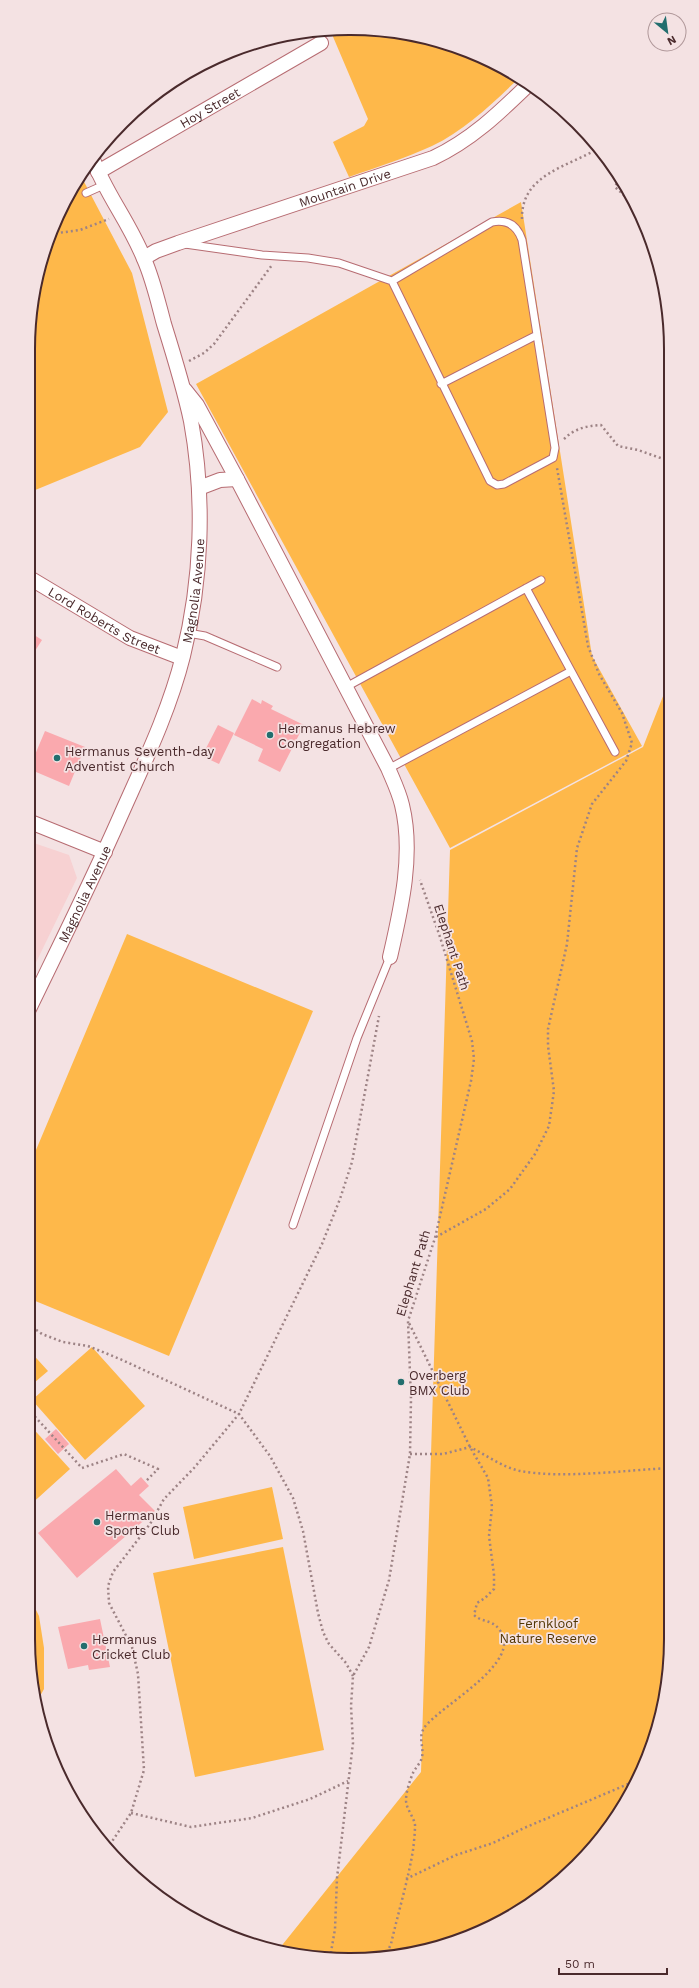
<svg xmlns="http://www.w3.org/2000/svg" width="699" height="1988" viewBox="0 0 699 1988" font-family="'Work Sans',sans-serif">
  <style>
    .built { fill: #f7d1d2 }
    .green { fill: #feb84a }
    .building { fill: #faa9ae }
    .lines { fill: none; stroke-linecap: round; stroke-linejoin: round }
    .service-casing { stroke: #b76c72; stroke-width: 9 }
    .minor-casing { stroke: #b76c72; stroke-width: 16 }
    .path { stroke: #9d8385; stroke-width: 2.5; stroke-dasharray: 2 3; stroke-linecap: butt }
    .service { stroke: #fff; stroke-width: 7 }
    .minor { stroke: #fff; stroke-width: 14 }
    .poi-dot { fill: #226e6e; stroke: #f4e2e3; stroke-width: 1.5 }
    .labels { text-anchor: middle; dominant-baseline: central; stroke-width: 3.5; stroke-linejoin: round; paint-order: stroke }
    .street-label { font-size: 13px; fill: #4a2a2c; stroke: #f4e2e3 }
    .poi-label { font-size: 13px; fill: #4a2a2c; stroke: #f4e2e3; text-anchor: start }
    .park-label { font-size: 13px; fill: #523602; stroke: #f4e2e3 }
    .rim { fill: none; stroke: #4a2a2c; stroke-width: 2 }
  </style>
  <rect width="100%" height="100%" fill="#f4e2e3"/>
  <!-- built -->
  <path class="built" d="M28,841L69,855L77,878L28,979Z"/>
  <!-- green -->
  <path class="green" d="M370,29L432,39L510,71L519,78C493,103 465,130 432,146C406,158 377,167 349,177L333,142L364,126L368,119L331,32L335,30Z
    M81,176L132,273L168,412L140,447L28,493V350L39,267L61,208Z
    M521,202L592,656L642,746L450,848L196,384Z
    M669,681L671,1638L660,1721L617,1817L577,1866L528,1906L432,1949L370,1959L308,1957L279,1949L421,1772L450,850L643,747Z
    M127,934L313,1011L169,1356L28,1298V1169Z
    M92,1347L145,1406L85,1460L32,1400Z
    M28,1349L48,1371L28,1388Z
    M28,1423L70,1469L28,1507Z
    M272,1487L283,1539L194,1559L183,1507Z
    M283,1547L324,1750L195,1777L153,1573Z
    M28,1594L39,1616L44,1648V1689L35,1705L28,1639Z"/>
  <!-- building -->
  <path class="building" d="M28,631L42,640L28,662Z
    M252,699L261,704L262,700L273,706L271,709L304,725L280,772L258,761L263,749L234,735Z
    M218,725L234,733L219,764L202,756Z
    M45,731L85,747L69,786L29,769Z
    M56,1429L69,1444L58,1454L45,1439Z
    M116,1469L131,1486L141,1477L149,1486L139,1495L155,1511L77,1578L38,1533Z
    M100,1619L110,1667L89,1670L88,1665L68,1669L58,1627Z"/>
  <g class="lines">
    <defs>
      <path id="service" d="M86,193L104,185
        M185,244L262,255L308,258L339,263L392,281L490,481L497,485L504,484L553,458L555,448L522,240C517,225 507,219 492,222L392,281
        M441,384L537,335
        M526,588L615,752
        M188,633L205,636L277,667
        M346,687L541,580
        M388,769L571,671
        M293,1225L357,1038L390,957"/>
      <g id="minor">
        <path id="s1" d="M98,172L321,43"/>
        <path id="s2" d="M144,258L156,251L178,243L433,158C471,140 498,114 528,85"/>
        <path d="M185,390L197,405L237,479L388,768C393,780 399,792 402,805C414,854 401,909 390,957"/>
        <path d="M199,488L220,480L237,479"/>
        <path id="s3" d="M28,577L130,638L182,658"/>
        <path d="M28,821L105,852"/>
        <path id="s4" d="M28,1011C59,947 91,883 120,817C143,765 169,712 183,656C202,580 205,498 191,421C184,388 174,356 164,324C158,302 153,279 144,259C130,223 105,193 92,157"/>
      </g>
    </defs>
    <!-- service casing -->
    <use href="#service" class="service-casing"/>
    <!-- minor casing -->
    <use href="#minor" class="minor-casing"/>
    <!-- path -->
    <path class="path" d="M619,179L615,187L638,208
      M522,219C521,174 568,167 599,148
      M51,234L80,230L109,219
      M189,361L204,353L214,344L272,265
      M564,439C575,428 587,426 601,425L618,446L638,450L669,461
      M436,1237L486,1209L510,1189L535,1154L549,1126L554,1091L548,1046V1029L567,944L577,848L592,804L626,761L632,743L622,713L599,674L588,646L557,468
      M28,1324L42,1334L63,1342L88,1346L120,1359L239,1414L270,1456L293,1498L303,1531L318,1613L323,1632L329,1644L346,1663L353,1676
      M28,1409L82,1468L124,1454L158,1469L145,1482
      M410,1454H443L470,1447C486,1455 502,1467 520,1471C564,1479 625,1470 671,1468
      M131,1813L191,1827L252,1818L310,1799L348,1781
      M107,1849L131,1813L144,1770L138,1674L132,1647L109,1603L108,1586L113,1572L150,1524L164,1499L194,1468L239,1414L322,1244L340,1199L352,1162L379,1016
      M406,1879L456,1855L493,1843L524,1828L633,1782
      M385,1957L391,1944C398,1913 408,1881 413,1850C414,1842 415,1833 415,1825C414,1817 406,1809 406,1800C406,1792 410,1780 413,1773C415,1768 421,1763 422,1757C424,1747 418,1738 424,1728C439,1706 526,1662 499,1629C491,1619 483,1623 474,1615L477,1603L485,1598L494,1589V1575L489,1536L492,1507L488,1478L470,1447L409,1323
      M330,1958L335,1929L337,1878L353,1743L351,1706L353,1676L369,1647L389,1580L410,1454L411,1399L408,1321L435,1238L471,1081L474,1059L472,1041L440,937L420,880"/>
    <!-- service -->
    <use href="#service" class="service"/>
    <!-- minor -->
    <use href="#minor" class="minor"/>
  </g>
  <!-- markers -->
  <g class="poi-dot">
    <circle cx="270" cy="735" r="4"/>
    <circle cx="57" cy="758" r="4"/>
    <circle cx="401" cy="1382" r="4"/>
    <circle cx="97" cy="1522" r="4"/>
    <circle cx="84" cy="1646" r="4"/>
  </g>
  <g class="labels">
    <!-- street labels -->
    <g class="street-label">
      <text stroke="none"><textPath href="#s1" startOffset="129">Hoy Street</textPath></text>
      <text stroke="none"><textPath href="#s2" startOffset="213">Mountain Drive</textPath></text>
      <text stroke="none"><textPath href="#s4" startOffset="454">Magnolia Avenue</textPath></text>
      <text stroke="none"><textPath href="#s3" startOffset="88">Lord Roberts Street</textPath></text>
      <text stroke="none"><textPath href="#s4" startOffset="130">Magnolia Avenue</textPath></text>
      <text transform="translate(452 947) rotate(72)">Elephant Path</text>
      <text transform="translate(413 1273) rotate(-73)">Elephant Path</text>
    </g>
    <!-- poi labels -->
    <g class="poi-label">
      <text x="278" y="728">Hermanus Hebrew<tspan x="278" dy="15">Congregation</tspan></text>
      <text x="65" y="751">Hermanus Seventh-day<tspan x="65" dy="15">Adventist Church</tspan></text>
      <text x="409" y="1375">Overberg<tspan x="409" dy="15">BMX Club</tspan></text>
      <text x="105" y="1515">Hermanus<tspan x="105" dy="15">Sports Club</tspan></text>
      <text x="92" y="1639">Hermanus<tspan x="92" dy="15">Cricket Club</tspan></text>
    </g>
    <!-- park labels -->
    <g class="park-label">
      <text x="548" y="1623">Fernkloof<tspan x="548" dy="15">Nature Reserve</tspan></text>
    </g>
  </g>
  <!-- crop -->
  <path d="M0 0H699V1988H0ZM349 35H350A314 314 0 0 1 664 349V1639A314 314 0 0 1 350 1953H349A314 314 0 0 1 35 1639V349A314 314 0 0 1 349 35Z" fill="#f4e2e3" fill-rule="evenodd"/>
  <path class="rim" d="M349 35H350A314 314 0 0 1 664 349V1639A314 314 0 0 1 350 1953H349A314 314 0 0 1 35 1639V349A314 314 0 0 1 349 35Z"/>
  <!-- north arrow -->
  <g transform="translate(667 32) rotate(151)"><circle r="19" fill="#f4e2e3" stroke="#b0989a"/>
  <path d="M0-3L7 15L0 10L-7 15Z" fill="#226e6e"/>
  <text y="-6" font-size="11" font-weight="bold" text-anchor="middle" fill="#4a2a2c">N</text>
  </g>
  <!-- scale -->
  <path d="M559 1968v6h108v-6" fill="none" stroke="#4a2a2c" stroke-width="2"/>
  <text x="565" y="1968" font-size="12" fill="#4a2a2c" stroke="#f4e2e3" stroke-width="3" paint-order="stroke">50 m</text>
</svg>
